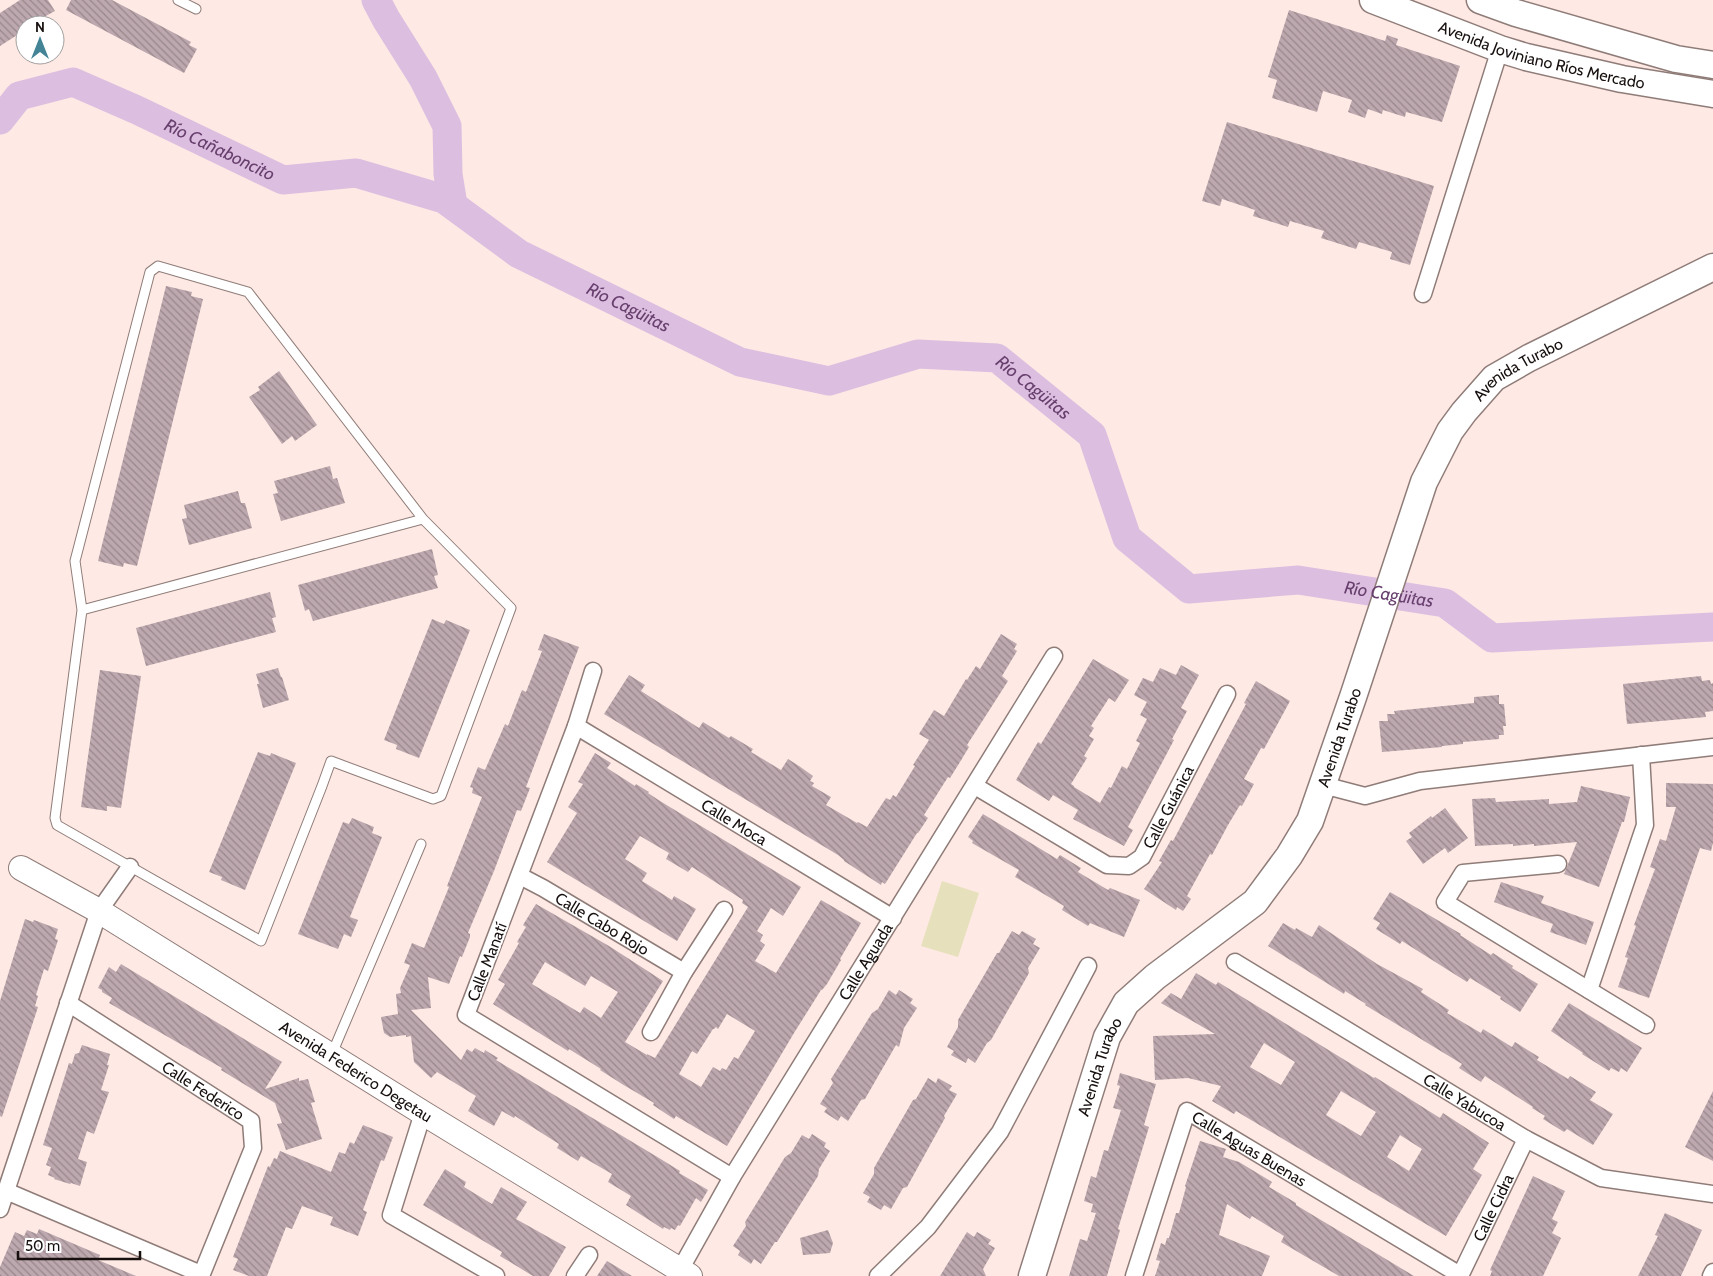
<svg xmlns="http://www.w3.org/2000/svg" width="1713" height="1276" viewBox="0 0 1713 1276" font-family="Cabin,sans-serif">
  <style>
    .grass { fill: #e6e1bc }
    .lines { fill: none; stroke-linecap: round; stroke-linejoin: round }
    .river { stroke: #dcbee0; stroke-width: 29 }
    .building { fill: url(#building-back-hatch); fill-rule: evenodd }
    .lane-casing { stroke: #8f7c78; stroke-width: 11 }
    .street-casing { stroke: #8f7c78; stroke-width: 19 }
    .secondary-casing { stroke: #8f7c78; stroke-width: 26 }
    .primary-casing { stroke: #8f7c78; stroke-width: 29 }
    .lane { stroke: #fff; stroke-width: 9 }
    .street { stroke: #fff; stroke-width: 16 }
    .secondary { stroke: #fff; stroke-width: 24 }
    .primary { stroke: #fff; stroke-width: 26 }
    .labels { text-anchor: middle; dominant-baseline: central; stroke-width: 4; stroke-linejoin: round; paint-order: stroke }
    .street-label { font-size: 16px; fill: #17100f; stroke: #fff }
    .water-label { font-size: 18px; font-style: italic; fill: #68406e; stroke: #fff }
  </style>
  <defs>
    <pattern id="building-back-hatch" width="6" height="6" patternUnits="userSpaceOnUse" patternTransform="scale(1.25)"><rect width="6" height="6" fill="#bca8ae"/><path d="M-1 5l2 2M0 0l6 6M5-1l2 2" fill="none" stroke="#98878c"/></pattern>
  </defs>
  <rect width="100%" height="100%" fill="#fee9e4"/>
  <!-- grass -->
  <path class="grass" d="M942,881L979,893L958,957L921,946Z"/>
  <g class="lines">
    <!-- river -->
    <g class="river">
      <path d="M376,0L386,19L423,78L447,126L448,174L453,205"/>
      <path id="s1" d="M0,120L19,96L73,82L137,110L283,180L356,173L444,199L519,254L740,362L829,381L918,354L997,358L1092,435L1127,538L1189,589L1298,580L1445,603L1492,638L1713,627"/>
    </g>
  </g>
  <!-- building -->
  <path class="building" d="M20,0H48L55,11L29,25H25V30L0,46V13Z
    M71,0H112L191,42L189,45L197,49L184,73L66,10Z
    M1289,10L1385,41L1387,35L1398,39L1396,45L1460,66L1442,122L1406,112L1405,117L1383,110L1382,114L1368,109L1365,118L1348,112L1352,100L1323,91L1317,112L1272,98L1277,80L1268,77Z
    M1227,122L1434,186L1410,265L1390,259L1392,252L1359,242L1356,249L1321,238L1324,231L1290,221L1288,227L1253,216L1255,210L1222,199L1220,206L1202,201Z
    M166,286L192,292L191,296L203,299L137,566L124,563L123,567L98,561Z
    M279,371L317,425L295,441L292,436L282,444L249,397L260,390L258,387Z
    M330,466L333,479L337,478L345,503L281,521L273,494L278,493L274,481Z
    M238,491L241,503H245L252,528L189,545L182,519L187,518L184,505Z
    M432,549L438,575L434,576L438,588L313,621L309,609L305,611L298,585Z
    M270,592L276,617L272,618L276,632L146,666L136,628Z
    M432,619L444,624L446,620L470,630L419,758L396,749L397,745L384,740Z
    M544,634L579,647L526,787L530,788L521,811L517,810L494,871L468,933L470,934V937L462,957L460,956L449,984L428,977L431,1008L411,1010L461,1060L467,1049L472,1052L475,1048L484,1053L485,1050L498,1058L496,1060L659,1158L680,1171L679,1173L708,1190L701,1202L696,1198L680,1226L678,1225L675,1230L671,1228L670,1230L664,1227L663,1229L626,1205L631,1196L608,1182L612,1174L581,1156L578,1161L557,1148L559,1144L515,1116L514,1118L502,1111L494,1126L468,1111L476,1096L437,1072L431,1078L414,1062L411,1036L406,1037V1035L390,1037L384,1033L381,1017L398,1014L396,994L401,993L400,988L410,965L404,963L412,943L424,948L449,887L447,886L482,797L472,793L473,788L470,787L478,767L485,770L505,724L508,726L522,690L526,692L542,651L538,650Z
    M1001,634L1017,644L1014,649L1017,651L1002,676L1008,681L967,745L969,747L960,762L950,778L948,777L924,815L928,818L918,833H917L885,884L882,882L881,885L844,861V860L838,855L604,714L629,675L645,685L641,691L699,728L703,722L729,738L731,736L753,749L751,752L781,770L788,759L799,766L813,776L810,781L814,783L812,786L831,797L826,805L857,823L858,822L867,827L886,798L890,800L893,795L896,797L915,766L913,765L929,740L919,734L934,710L944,716L966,679L967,680L976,666L980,669Z
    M1093,659L1129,680L1115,702L1109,698L1091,726L1094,728L1089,736L1094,739L1084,756L1087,758L1071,784L1074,786V787L1100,803L1109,787L1111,788L1122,766L1127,769L1140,743L1136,741L1147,719L1140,715L1147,702L1134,695L1143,678L1153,682L1160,668L1176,675L1181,665L1199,675L1181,708L1187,711L1172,739L1174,740L1128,827L1133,830L1124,846L1073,819L1078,810L1053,795L1049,801L1016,780L1038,742L1041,744Z
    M278,668L281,677H282L289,700L263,708L257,684H259L256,674Z
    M100,670L141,676L121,808L107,806V811L81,807Z
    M1701,676L1702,681L1710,680L1711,684L1713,683V711L1705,712L1706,717L1627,724L1623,684Z
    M1256,681L1290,701L1264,749L1261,748L1244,779L1254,784L1242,806L1240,805L1228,825L1212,855L1210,854L1187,896L1191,899L1183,911L1177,907L1176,910L1144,889L1162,862L1159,861L1171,840L1173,841L1191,807L1246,704L1244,703Z
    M1499,695V704H1504L1506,726H1503L1504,735H1499V739L1463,742V744L1442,746V747L1382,752L1379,721H1388L1387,714H1395L1394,711L1474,703V697Z
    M258,752L270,756L271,753L296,763L245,890L221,880L222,877L209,872Z
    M595,753L611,763L607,768L635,786L636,784L649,792L648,793L660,801L801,887L783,916L771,908L757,931L763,935L760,941L765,945L755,961L776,973L821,900L861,923L840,959L841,960L827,984L822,990H821L794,1033L727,1146L676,1116L674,1119L653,1105L654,1103L622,1084L600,1070L601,1069L569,1049L568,1051L493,1004L505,984L498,980L519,943L517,942L526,927L523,925L536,904L609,946L663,981L625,1042L647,1055V1054L655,1058L748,907L742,903L743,900L692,867L688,872L666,859L669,853L640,836L625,859L647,873L642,881L672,900L674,896L696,909L677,941L547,862L577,813L568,807L583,784L578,782ZM545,962L585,986L591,976L618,992L601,1018L584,1007L580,1013L532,984ZM727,1014L755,1031L738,1059L734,1057L726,1070L722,1068L720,1071L713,1067L701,1087L679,1074L692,1051L697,1054L713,1029H714L716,1027L718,1029Z
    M1666,783L1713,784V843L1711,851L1700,848L1649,998L1618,987L1628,958L1625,957L1636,926L1634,925L1655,869L1650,867L1660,839L1666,841L1676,807H1666Z
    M1581,786L1630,797L1624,822H1622L1599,887L1564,874L1577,842L1534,846V844L1513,846V844L1475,846L1472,799L1495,798L1496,802L1549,799V804L1577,802Z
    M1445,808L1468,838L1448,853L1445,848L1423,864L1406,841L1412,837L1409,833L1431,816L1432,818Z
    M983,814L1057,859L1060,855L1081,868L1078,872L1108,890L1110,888L1140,900L1124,937L1090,923L1088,926L1062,910L1064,906L1015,877L1019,870L972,843L973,841L968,837Z
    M352,818L374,827L372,833L382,837L350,917L358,920L351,937L344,934L338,949L298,934L343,822L349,824Z
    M1501,882L1544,896L1541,903L1594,922L1586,945L1550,932L1553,924L1494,902Z
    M1390,892L1461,934L1460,935L1491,955L1493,953L1513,966L1512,968L1538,984L1520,1012L1500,999L1501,997L1470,978L1467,982L1402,941L1400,944L1376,929L1380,923L1373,919Z
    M25,919L33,922L34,920L58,929L55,939L58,940L48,971L44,969L36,995L38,996L35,1006L38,1007L2,1117L0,1116V1001Z
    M1283,923L1295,930L1296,928L1312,937L1319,925L1377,964L1423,989L1421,992L1449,1010L1447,1013L1481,1033L1483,1029L1512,1047L1515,1042L1539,1057L1537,1060L1568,1079L1570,1076L1596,1092L1590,1100L1613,1114L1593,1145L1567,1129L1564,1132L1543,1119L1545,1116L1532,1108L1533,1107L1485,1076L1481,1082L1459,1068L1462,1064L1365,1005L1366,1004L1345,991L1344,994L1268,946Z
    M1012,931L1019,935L1022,931L1036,939L1033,944L1040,948L1028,968L1029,973L991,1040L987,1043L975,1063L968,1058L966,1063L951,1055L954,1051L947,1047L958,1027V1020L997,953H999Z
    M121,964L282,1062L265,1089L299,1078V1081L308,1079L315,1102L311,1103L322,1139L286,1150L277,1124L282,1123L275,1103L221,1070L222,1068L109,1003L112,998L102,992V990L98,988L109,967L116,972Z
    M1196,973L1216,985L1218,982L1374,1078L1375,1077L1440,1118L1443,1113L1489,1143L1473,1169L1482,1175L1446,1236L1236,1111L1234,1114L1212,1101L1221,1086L1188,1078L1155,1080L1153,1036L1215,1034L1161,1003L1171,993L1181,999ZM1264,1043L1295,1062L1281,1085L1250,1067ZM1341,1091L1376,1112L1361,1136L1326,1115ZM1400,1135L1422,1149L1409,1171L1387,1157Z
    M889,990L896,995L899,990L913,999L910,1003L917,1008L904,1028L899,1047L896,1045L865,1099L861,1100L848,1121L841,1116L838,1121L824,1112L827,1108L820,1104L833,1083L831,1079L872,1013L878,1009Z
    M1569,1003L1642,1048L1627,1072L1621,1068L1619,1072L1611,1068L1609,1071L1582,1054L1583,1053L1551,1031Z
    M82,1045L110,1054L107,1065H109L101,1090L109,1092L94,1134L87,1131L78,1159L87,1162L80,1186L71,1183L70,1184L54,1179L55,1178L48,1175L51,1167L46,1165L52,1148L43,1145L69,1063L72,1064L75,1054L79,1053Z
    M1120,1073L1156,1084L1144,1125L1149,1127L1118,1229L1120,1230L1107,1276H1069L1080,1239L1087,1241L1096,1213L1091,1212L1093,1204L1084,1201L1091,1176L1096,1178L1104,1150L1108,1151L1121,1110L1113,1108L1120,1086L1117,1085Z
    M928,1078L936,1083L938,1078L952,1086L949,1090L957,1094L944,1116L945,1118L907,1187L903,1188L891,1209L884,1205L881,1210L867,1202L870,1197L863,1193L874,1174V1168L913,1100L916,1099Z
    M1713,1091V1161L1685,1147Z
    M363,1125L393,1137L384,1161L381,1160L367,1199L363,1210L367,1212L358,1236L330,1225L333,1217L302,1206L292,1229L286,1227L267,1276H249L233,1270L238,1259L233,1257L268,1166L270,1167L274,1158L277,1159L280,1151L331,1172L339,1152L345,1154L350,1142L354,1144Z
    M812,1134L826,1143L824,1147L830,1151L819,1169L818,1176L777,1242H775L761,1264L754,1259L751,1264L738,1255L740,1251L733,1246L746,1226L745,1222L785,1157L791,1153L802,1135L809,1139Z
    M1200,1141L1226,1149L1223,1157L1239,1162L1272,1182L1269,1187L1296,1203V1205L1414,1276H1339L1281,1242L1284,1236L1252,1216L1250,1219L1227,1204L1219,1235L1270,1256L1262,1276H1155L1160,1261L1156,1260L1161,1243L1165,1245L1167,1238H1169L1176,1213H1179L1186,1187L1185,1186Z
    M445,1169L466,1182L464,1187L492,1204L501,1187L527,1202L516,1219L566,1247L549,1276H533L500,1256L502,1252L423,1205Z
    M1533,1176L1565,1191L1552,1219L1558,1222L1552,1233L1561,1238L1543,1276H1490L1492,1271L1490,1270Z
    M1665,1213L1702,1230L1681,1276H1638L1658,1236L1655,1235Z
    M39,1229L100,1255L98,1260L136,1276H0V1267L15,1232L24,1236L27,1230L37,1234Z
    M828,1230L833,1243L830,1253L803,1255L800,1238Z
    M967,1232L974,1237L977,1232L991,1240L988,1244L995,1248L983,1269L986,1276H940Z
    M607,1261L632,1276H597Z"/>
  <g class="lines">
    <defs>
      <path id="lane" d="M178,0L196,9
        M423,519L511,608L441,796L433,799L331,761L322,786L261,941L57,825L55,818L82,610Z
        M82,610L75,561L150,272L158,266L248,292L423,519
        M331,1056L421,844"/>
      <g id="street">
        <path d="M1423,294L1500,49"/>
        <path d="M593,671L576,726L466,1015L732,1177"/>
        <path id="s2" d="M576,726L893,918"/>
        <path d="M1323,785L1365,796L1420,781L1713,747"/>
        <path id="s3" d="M975,786L1107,865L1129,866L1142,857L1227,694"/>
        <path d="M1558,864L1463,873L1445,902L1646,1025"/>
        <path id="s4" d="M520,876L543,888L684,972"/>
        <path id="s5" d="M1235,962L1526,1139L1601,1178L1713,1194"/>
        <path d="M1589,990L1645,825L1641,755"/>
        <path id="s6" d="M68,1003L251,1121L253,1148L201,1276"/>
        <path d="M651,1032L684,972L724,910"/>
        <path d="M423,1113L391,1215L496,1276"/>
        <path d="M6,1191L201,1274"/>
        <path d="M0,1209L99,911L130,867"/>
        <path id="s7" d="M680,1270L732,1177L1054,656"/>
        <path d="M575,1276L589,1255"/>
        <path d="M878,1276L928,1227L1000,1132L1088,966"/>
        <path id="s8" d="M1134,1276L1187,1111L1460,1275"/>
        <path id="s9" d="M1460,1276L1526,1139"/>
        <path d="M1711,1276L1713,1272"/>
      </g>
      <g id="secondary">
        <path id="s10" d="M21,868L99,911L423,1113L690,1276"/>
      </g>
      <g id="primary">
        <path id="s11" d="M1373,0L1500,49L1526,57L1622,79L1713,94"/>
        <path d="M1480,0L1516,13L1676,59L1713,65"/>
        <path id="s12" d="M1032,1276L1107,1037L1126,1003L1155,977L1255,902L1289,856L1310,821L1353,697L1424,482L1450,431L1464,412L1494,378L1529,358L1713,267"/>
      </g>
    </defs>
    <!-- lane casing -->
    <use href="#lane" class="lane-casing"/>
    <!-- street casing -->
    <use href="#street" class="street-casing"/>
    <!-- secondary casing -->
    <use href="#secondary" class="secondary-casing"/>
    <!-- primary casing -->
    <use href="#primary" class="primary-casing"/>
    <!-- lane -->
    <use href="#lane" class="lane"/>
    <!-- street -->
    <use href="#street" class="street"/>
    <!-- secondary -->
    <use href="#secondary" class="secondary"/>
    <!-- primary -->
    <use href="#primary" class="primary"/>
  </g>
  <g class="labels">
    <!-- street labels -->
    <g class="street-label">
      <text stroke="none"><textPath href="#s11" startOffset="178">Avenida Joviniano Ríos Mercado</textPath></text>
      <text stroke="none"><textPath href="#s12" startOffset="1060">Avenida Turabo</textPath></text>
      <text stroke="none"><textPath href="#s12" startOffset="640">Avenida Turabo</textPath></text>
      <text stroke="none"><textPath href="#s3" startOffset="248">Calle Guánica</textPath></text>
      <text stroke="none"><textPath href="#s2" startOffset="185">Calle Moca</textPath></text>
      <text stroke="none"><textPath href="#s4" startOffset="95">Calle Cabo Rojo</textPath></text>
      <text transform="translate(487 962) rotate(-69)">Calle Manatí</text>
      <text stroke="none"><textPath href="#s7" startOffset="360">Calle Aguada</textPath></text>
      <text stroke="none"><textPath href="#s12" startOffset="220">Avenida Turabo</textPath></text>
      <text stroke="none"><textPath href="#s10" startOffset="392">Avenida Federico Degetau</textPath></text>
      <text stroke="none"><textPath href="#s6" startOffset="161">Calle Federico</textPath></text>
      <text stroke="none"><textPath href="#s5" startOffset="269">Calle Yabucoa</textPath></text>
      <text stroke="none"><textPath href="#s8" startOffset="246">Calle Aguas Buenas</textPath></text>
      <text stroke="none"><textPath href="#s9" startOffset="76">Calle Cidra</textPath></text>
    </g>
    <!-- water labels -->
    <g class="water-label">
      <text stroke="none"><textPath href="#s1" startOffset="248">Río Cañaboncito</textPath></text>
      <text stroke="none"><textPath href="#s1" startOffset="698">Río Cagüitas</textPath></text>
      <text stroke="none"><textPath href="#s1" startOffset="1132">Río Cagüitas</textPath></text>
      <text stroke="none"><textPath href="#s1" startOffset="1598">Río Cagüitas</textPath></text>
    </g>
  </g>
  <!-- north arrow -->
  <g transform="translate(40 40)"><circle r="24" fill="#ffffff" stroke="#a29f9f"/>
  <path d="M0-4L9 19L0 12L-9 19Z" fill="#438496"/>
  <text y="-8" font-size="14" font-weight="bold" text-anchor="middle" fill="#17100f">N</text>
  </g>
  <!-- scale -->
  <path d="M18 1251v8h122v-8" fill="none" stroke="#17100f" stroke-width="2.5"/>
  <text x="25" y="1251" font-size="15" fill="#17100f" stroke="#ffffff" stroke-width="4" paint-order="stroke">50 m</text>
</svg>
